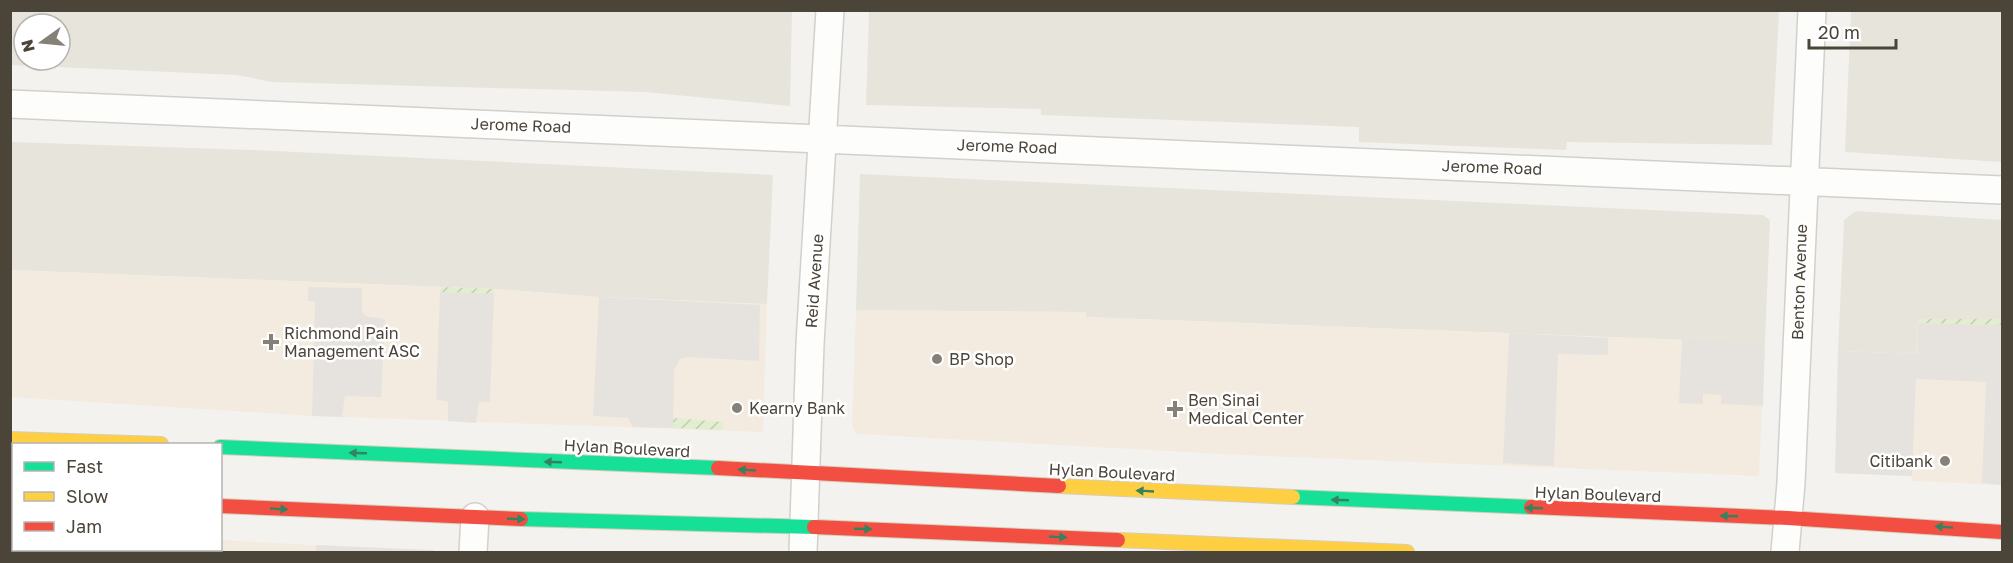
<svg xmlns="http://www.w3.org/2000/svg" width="2013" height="563" viewBox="0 0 2013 563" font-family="'Golos Text',sans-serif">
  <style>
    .residential { fill: #e7e4dc; fill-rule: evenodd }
    .commercial { fill: #f3ebdf }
    .garden { fill: url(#garden-furrows) }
    .parking { fill: #e6e3df }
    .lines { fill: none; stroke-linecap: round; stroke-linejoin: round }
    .street-casing { stroke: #d2d0cb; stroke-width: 30 }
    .fast-casing { stroke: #d6cebb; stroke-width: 16 }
    .slow-casing { stroke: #d6cebb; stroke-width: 16 }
    .jam-casing { stroke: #d6cebb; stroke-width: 16 }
    .street { stroke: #fdfdfc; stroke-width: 27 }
    .fast { stroke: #16e098; stroke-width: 14 }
    .slow { stroke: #ffcf43; stroke-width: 14 }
    .jam { stroke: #f24e42; stroke-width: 14 }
    .oneway { fill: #36825f }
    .poi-dot { fill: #868178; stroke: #fff; stroke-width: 2 }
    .labels { text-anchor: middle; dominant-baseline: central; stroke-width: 5; stroke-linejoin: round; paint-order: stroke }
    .street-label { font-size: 16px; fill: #4b4439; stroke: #fff }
    .poi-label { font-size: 16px; fill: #4b4439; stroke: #fff; text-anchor: start }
  </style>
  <defs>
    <pattern id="garden-furrows" width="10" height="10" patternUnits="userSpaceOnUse" patternTransform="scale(1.5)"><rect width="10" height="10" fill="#e1eecf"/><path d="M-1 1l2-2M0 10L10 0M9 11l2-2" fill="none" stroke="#c3cdb2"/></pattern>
  </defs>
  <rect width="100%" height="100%" fill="#f4f2ee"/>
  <!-- residential -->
  <path class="residential" d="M11,10L792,11L790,106L645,92L272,82L237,75L11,65ZM24,24H60V60H24Z
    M869,11H1779L1772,145L1567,142L1566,150L1359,142V127L1041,115V109L866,105Z
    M1851,11H2002V162L1845,152Z
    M11,142L253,150L773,175L767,304L599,297L494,289L11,270Z
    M860,174L1763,215L1770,220L1765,343L1086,317L1085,312L856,310Z
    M1856,211L2002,220V319H1918L1917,354L1838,351L1844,220Z"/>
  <!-- commercial -->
  <path class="commercial" d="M10,270L494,289L599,297L767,304L763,432L312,416L11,397Z
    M856,310L1086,312V317L1765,343L1759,476L1241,455L857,434L852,428Z
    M1918,319H2002V485L1912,481L1911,476L1835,473L1838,351L1916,354Z
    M10,530H13L14,550H220L221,540L434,552H11Z"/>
  <!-- garden -->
  <path class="garden" d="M441,287L494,289V294L440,292Z
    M1918,319H2002V325L1918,323Z
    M673,418L723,422V430L673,428Z"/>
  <!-- parking -->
  <path class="parking" d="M308,287L362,288V310L365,316L385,319L381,397L345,396L342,417L312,416L315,304L314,301H308Z
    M440,292L494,294L490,402H479L476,423L448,421V402L436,399Z
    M599,297L760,305L759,361L688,357L680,359L674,370L673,428L633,427L628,418L593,416Z
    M1918,323L2002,325V485L1982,483L1986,382L1916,379L1912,476L1835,473L1838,351L1917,354Z
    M1509,333L1608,338V355L1558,354L1554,466L1503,463Z
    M1682,339L1765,343L1763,406L1721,404V395L1703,394V404L1679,403Z
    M10,530H13L14,550H121V552H11Z
    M316,545L434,550V552H316Z"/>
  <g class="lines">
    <defs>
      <path id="street" d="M10,104L2002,190
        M473,552L475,517
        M803,552L810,344L830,10
        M1785,552L1791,483L1812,10"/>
      <path id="fast" d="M220,447L718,468
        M1293,497L1531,507
        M521,519L814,527"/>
      <path id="slow" d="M10,439L161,444
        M1059,486L1293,497
        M10,497H14
        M1118,540L1407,552"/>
      <path id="jam" d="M718,468L1059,486
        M220,506L521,519
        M1531,507L1788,518L2002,532
        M814,527L1118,540"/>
    </defs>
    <!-- street casing -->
    <use href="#street" class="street-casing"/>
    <!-- fast casing -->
    <use href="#fast" class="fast-casing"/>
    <!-- slow casing -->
    <use href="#slow" class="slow-casing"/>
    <!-- jam casing -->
    <use href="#jam" class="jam-casing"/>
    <!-- street -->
    <use href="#street" class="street"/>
    <!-- fast -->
    <use href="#fast" class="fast"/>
    <!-- slow -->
    <use href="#slow" class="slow"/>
    <!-- jam -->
    <use href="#jam" class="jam"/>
  </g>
  <!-- one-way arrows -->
  <defs><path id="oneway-solid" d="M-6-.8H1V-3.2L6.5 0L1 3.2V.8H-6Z" transform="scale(1.5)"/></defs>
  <g class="oneway">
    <use href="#oneway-solid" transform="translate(358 453) rotate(-178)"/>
    <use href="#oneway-solid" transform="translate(553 462) rotate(-178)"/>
    <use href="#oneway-solid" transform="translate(747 470) rotate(-177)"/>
    <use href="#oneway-solid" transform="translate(1145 491) rotate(-177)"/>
    <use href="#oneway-solid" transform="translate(1340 500) rotate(-178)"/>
    <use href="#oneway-solid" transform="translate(1534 508) rotate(-178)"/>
    <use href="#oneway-solid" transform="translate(279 509) rotate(3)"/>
    <use href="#oneway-solid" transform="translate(1729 516) rotate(-178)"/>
    <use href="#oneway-solid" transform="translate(516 519) rotate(2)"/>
    <use href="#oneway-solid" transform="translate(1944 527) rotate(-176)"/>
    <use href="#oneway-solid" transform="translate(863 529) rotate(2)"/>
    <use href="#oneway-solid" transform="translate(1058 537) rotate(3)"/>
  </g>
  <!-- markers -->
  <g class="poi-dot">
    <path d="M268 333h6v6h6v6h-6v6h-6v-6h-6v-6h6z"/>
    <circle cx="937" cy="359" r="6"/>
    <circle cx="737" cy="408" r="6"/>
    <path d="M1172 400h6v6h6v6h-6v6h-6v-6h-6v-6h6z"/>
    <circle cx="1945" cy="461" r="6"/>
  </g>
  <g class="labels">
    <!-- street labels -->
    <g class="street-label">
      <text transform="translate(521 125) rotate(2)">Jerome Road</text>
      <text transform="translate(1007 146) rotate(2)">Jerome Road</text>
      <text transform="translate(1492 167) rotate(2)">Jerome Road</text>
      <text transform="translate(814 281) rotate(-86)">Reid Avenue</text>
      <text transform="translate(1799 282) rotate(-88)">Benton Avenue</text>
      <text transform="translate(627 448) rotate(3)">Hylan Boulevard</text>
      <text transform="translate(1112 472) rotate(3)">Hylan Boulevard</text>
      <text transform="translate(1598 494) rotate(2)">Hylan Boulevard</text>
    </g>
    <!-- poi labels -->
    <g class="poi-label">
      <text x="284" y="333">Richmond Pain<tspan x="284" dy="18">Management ASC</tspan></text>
      <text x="949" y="359">BP Shop</text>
      <text x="1188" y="400">Ben Sinai<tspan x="1188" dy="18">Medical Center</tspan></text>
      <text x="749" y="408">Kearny Bank</text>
      <text x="1933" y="461" text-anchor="end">Citibank</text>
    </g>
  </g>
  <!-- border -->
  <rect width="2013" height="563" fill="none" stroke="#4b4439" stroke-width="24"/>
  <!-- legend -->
  <rect x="12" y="443" width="210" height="108" fill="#ffffff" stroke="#b7b4b0" stroke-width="1.5"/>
  <rect x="24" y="462" width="30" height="9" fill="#16e098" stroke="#b7b4b0" stroke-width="1.5"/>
  <text x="66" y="473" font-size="18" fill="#4b4439">Fast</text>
  <rect x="24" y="492" width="30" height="9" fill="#ffcf43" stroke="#b7b4b0" stroke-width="1.5"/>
  <text x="66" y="503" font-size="18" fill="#4b4439">Slow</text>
  <rect x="24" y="522" width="30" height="9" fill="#f24e42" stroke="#b7b4b0" stroke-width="1.5"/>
  <text x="66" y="533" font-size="18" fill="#4b4439">Jam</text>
  <!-- north arrow -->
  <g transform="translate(42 42) rotate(255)"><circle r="28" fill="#ffffff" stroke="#b7b4b0" stroke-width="1.5"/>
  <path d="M0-4.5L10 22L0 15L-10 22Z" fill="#868178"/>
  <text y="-9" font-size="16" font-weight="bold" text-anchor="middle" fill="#4b4439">N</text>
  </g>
  <!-- scale -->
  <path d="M1809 39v9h87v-9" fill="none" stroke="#4b4439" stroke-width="3"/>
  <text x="1818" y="39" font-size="18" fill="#4b4439" stroke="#ffffff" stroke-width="4.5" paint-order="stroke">20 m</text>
</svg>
